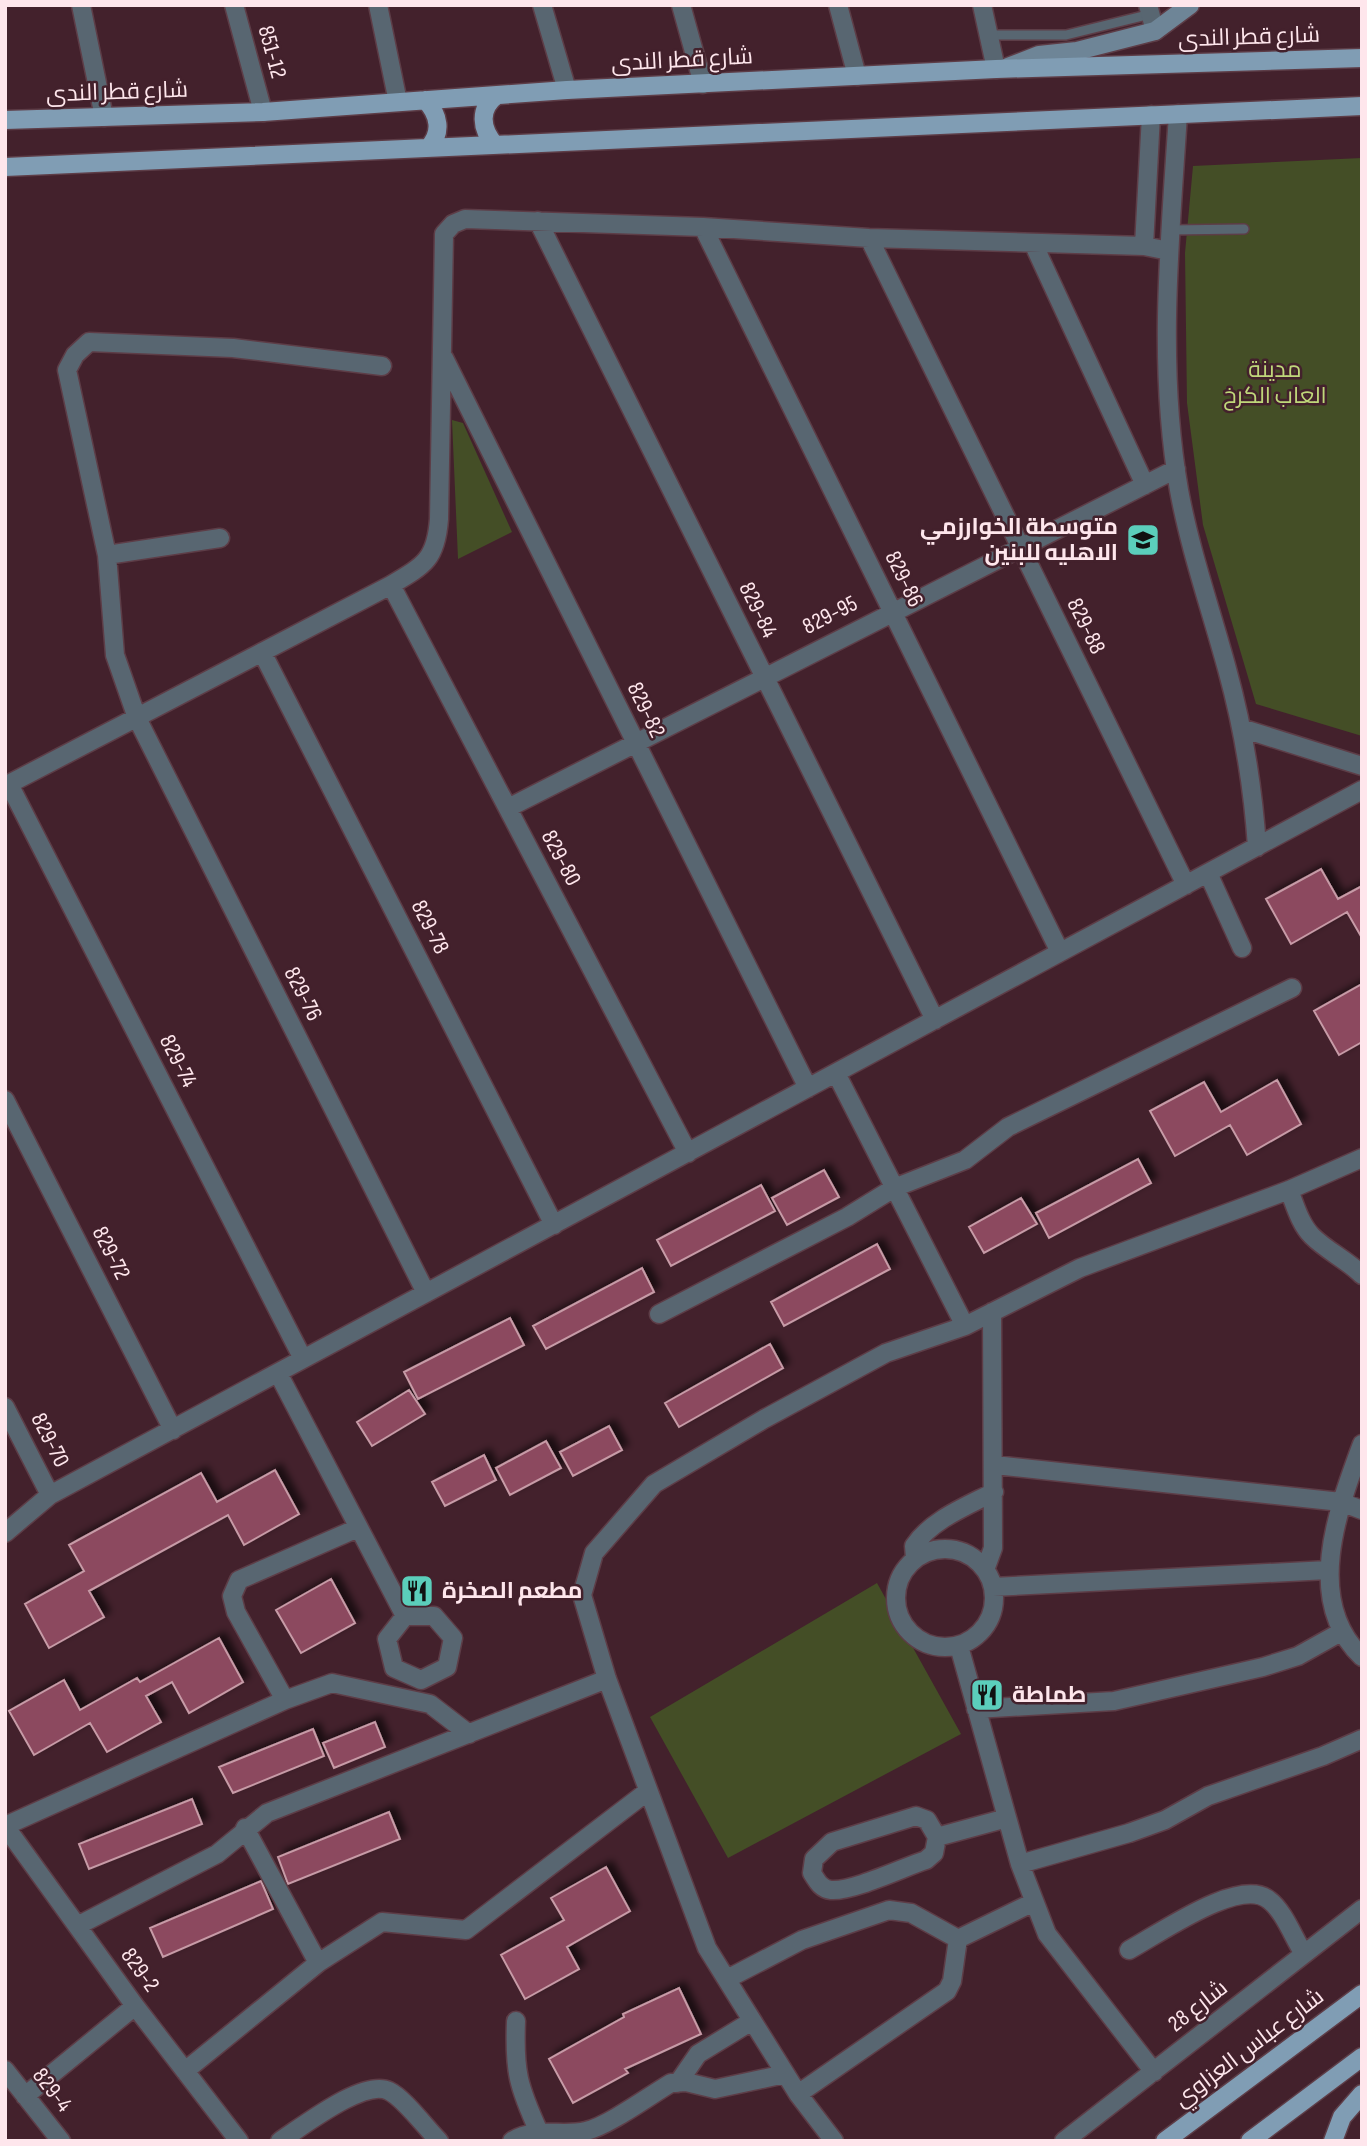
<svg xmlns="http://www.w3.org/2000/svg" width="1367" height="2146" viewBox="0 0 1367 2146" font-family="'Sofia Sans Condensed',Cairo,sans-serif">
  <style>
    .green { fill: #444e26 }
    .building { fill: #8c4a5f; stroke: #c79ba7; stroke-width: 2; filter: url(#shadow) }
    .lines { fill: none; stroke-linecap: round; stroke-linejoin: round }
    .lane-casing { stroke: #5d3d47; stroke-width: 12 }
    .street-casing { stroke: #5d3d47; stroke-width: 21 }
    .secondary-casing { stroke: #5d3d47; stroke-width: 21 }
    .primary-casing { stroke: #5d3d47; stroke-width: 21 }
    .lane { stroke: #586671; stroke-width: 9 }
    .street { stroke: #586671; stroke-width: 18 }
    .secondary { stroke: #6e8597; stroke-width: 18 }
    .primary { stroke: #809db4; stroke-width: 18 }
    .labels { text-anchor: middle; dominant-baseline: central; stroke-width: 5; stroke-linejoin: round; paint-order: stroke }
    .street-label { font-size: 23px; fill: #fee6ec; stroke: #43212c }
    .park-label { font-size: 23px; fill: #bfd77a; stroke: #43212c }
    .poi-label { font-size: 23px; font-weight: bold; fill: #fee6ec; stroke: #43212c; text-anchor: start }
  </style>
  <defs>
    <filter id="shadow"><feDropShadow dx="6" dy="-6" stdDeviation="3.5" flood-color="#0009"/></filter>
  </defs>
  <rect width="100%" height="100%" fill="#43212c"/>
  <!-- green -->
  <path class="green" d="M1362,158V736L1256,704L1203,525L1187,403L1185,253L1193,166Z
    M452,420L463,423L512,532L458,559Z
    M877,1583L961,1734L728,1858L650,1717Z"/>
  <!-- building -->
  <path class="building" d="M1321,869L1338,899L1362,886V938L1347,912L1291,944L1266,899Z
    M1362,984V1042L1339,1055L1314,1011Z
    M1277,1080L1301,1124L1247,1155L1230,1125L1175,1156L1150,1111L1204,1082L1221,1112Z
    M1138,1159L1151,1183L1049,1238L1036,1213Z
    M824,1170L839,1197L787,1225L772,1198Z
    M761,1185L775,1211L671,1266L657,1240Z
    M1021,1198L1037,1224L984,1253L969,1227Z
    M877,1244L890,1269L784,1326L771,1302Z
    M642,1268L654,1292L546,1349L533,1326Z
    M510,1318L524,1345L418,1399L404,1372Z
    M770,1344L783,1368L679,1427L665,1403Z
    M409,1390L425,1414L372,1446L357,1422Z
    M609,1426L622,1450L573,1476L560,1452Z
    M546,1441L561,1468L510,1495L496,1468Z
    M484,1455L496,1480L445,1506L432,1482Z
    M275,1470L299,1514L244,1545L228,1515L89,1591L104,1617L49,1648L25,1604L84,1571L69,1545L201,1473L217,1502Z
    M331,1579L355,1623L301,1653L276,1610Z
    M219,1638L243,1682L189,1713L172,1682L146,1696L161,1722L107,1752L90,1723L34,1755L9,1711L64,1680L80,1710L137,1678L140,1682Z
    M375,1722L385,1747L334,1768L323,1743Z
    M313,1729L324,1756L233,1793L219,1767Z
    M192,1799L202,1824L89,1869L79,1844Z
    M389,1812L400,1839L288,1884L278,1857Z
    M606,1867L630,1911L567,1947L579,1969L525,1999L501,1955L564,1920L551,1898Z
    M261,1881L273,1909L163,1957L150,1928Z
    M679,1988L701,2034L625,2069L628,2073L573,2103L549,2059L624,2017L623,2014Z"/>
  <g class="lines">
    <defs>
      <path id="lane" d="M990,35H1066L1151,14
        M1170,230L1244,229"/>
      <path id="street" d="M81,5L104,117
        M234,5L263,112
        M378,5L398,102
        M542,5L567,90
        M681,5L703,84
        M838,5L857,76
        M982,5L996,69
        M1148,5L1155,31
        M1178,114C1170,240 1157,365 1179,490C1190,550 1211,610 1227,669C1243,727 1253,787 1257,847
        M538,221L935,1020
        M703,227L1060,952
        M869,238L1186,885
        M1033,243L1145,485
        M1144,246L1151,115
        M444,358L808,1088
        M382,366L233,348L89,342L75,355L67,370L107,555L115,655L137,718L426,1293
        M107,555L220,538
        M391,585L688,1153
        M262,652L554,1225
        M1241,728L1362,766
        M9,784L303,1359
        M5,786L391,585C425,565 436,559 439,519L444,234L453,224L465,219L703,227L869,238L1144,246L1169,251
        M508,808L1176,469
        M1208,873L1242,948
        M836,1073L965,1326
        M5,1100L173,1430
        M1289,1190C1295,1205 1300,1224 1312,1236C1327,1251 1347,1260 1362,1275
        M659,1314L847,1217L894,1188L965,1160L1008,1127L1292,988
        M278,1373L405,1616
        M5,1407L50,1495
        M1362,1444C1338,1509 1303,1601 1362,1657
        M995,1465L1341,1502L1362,1510
        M5,1533L50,1495L1362,790
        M896 1598a49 49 0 1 1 98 0a49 49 0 1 1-98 0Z
        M915,1558L914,1546C931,1520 967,1506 994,1492
        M985,1570L993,1548L992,1312
        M993,1587L1328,1570
        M405,1616H434L453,1638L447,1667L421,1680L394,1668L387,1639Z
        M959,1646L1020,1864L1047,1934L1154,2072
        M285,1700L236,1612L232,1596L239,1580L358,1528
        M976,1709L1114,1701L1263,1667L1298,1656L1341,1632
        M916,1816L927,1820L937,1837L934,1853L926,1860C904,1867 852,1892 831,1890C821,1889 817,1881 812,1873L814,1859L832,1842Z
        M245,1828L318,1963
        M937,1837L1007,1818
        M1020,1864L1129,1833L1165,1820L1208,1796L1323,1756L1362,1739
        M77,1926L217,1854L267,1813L607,1679
        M1129,1950C1159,1934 1240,1876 1269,1900C1284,1911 1294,1939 1304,1954
        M727,1979L802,1940L889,1910L911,1913L958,1939L1034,1902
        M516,2021C514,2071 518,2086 539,2132
        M5,2070L61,2141
        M185,2071L318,1963L382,1922L466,1930L648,1791
        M678,2083L698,2054L752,2021
        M798,2094L947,1991L952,1981L958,1939
        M25,2096L135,2006
        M239,2141L135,2006L5,1826L285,1700L332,1683L430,1704L469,1734
        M280,2141C302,2127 364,2078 389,2091C404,2098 426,2128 439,2141
        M512,2141C535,2126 562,2137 586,2131C608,2126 649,2096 671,2083L686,2082L715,2089L785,2074
        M834,2141L798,2094L707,1948L607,1679L582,1595L594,1553L654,1484L764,1419L886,1353L965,1326L1080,1268L1289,1190L1362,1158
        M1064,2141L1362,1909"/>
      <path id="secondary" d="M1008,67L1039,55L1077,51L1155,31L1190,5"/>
      <path id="primary" d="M425,100C439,114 443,133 428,148
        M5,120L263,112L567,90L996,69L1362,58
        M495,145C481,129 478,109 497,95
        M5,167L1362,106
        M1165,2141L1362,1994
        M1250,2141L1362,2057
        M1333,2141L1342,2117L1362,2094"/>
    </defs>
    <!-- lane casing -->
    <use href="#lane" class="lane-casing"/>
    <!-- street casing -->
    <use href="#street" class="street-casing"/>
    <!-- secondary casing -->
    <use href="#secondary" class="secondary-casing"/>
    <!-- primary casing -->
    <use href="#primary" class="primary-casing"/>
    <!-- lane -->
    <use href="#lane" class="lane"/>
    <!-- street -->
    <use href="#street" class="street"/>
    <!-- secondary -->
    <use href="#secondary" class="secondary"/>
    <!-- primary -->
    <use href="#primary" class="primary"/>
  </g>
  <!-- icons -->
  <defs>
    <symbol id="school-square" viewBox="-11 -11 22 22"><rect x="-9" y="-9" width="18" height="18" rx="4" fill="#5bcebb" stroke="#43212c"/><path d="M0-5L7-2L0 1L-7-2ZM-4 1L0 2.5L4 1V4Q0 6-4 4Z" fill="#111"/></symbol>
    <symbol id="restaurant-square" viewBox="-11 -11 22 22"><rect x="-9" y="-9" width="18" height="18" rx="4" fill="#5bcebb" stroke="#43212c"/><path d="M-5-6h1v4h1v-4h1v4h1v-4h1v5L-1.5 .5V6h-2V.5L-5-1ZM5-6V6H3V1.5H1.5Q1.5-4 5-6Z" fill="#111"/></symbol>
  </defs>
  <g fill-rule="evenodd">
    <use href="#school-square" x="1124" y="521" width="38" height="38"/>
    <use href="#restaurant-square" x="398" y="1572" width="38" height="38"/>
    <use href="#restaurant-square" x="968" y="1676" width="38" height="38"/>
  </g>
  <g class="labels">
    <!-- street labels -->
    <g class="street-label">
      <text transform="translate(1249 37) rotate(-2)">شارع قطر الندى</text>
      <text transform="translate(272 52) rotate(75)">851-12</text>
      <text transform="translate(682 60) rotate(-3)">شارع قطر الندى</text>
      <text transform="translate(117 92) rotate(-2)">شارع قطر الندى</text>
      <text transform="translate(904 579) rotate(64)">829-86</text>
      <text transform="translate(758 610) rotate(64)">829-84</text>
      <text transform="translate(830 615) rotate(-27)">829-95</text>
      <text transform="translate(1086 626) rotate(64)">829-88</text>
      <text transform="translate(646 710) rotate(64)">829-82</text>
      <text transform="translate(561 858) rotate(62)">829-80</text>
      <text transform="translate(430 927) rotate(63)">829-78</text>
      <text transform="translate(303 994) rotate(63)">829-76</text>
      <text transform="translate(178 1061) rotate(63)">829-74</text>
      <text transform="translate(111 1253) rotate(63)">829-72</text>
      <text transform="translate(50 1440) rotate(63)">829-70</text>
      <text transform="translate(140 1970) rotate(54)">829-2</text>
      <text transform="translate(1198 2006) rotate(-38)">شارع 28</text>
      <text transform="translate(1249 2048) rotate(-37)">شارع عباس العزاوي</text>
      <text transform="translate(52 2090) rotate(52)">829-4</text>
    </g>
    <!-- park labels -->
    <g class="park-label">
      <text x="1275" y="370">مدينة<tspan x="1275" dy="26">العاب الكرخ</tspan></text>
    </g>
    <!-- poi labels -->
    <g class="poi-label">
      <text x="1118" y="527" text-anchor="end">متوسطة الخوارزمي<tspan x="1118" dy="26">الاهليه للبنين</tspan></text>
      <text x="442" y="1591">مطعم الصخرة</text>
      <text x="1012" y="1695">طماطة</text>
    </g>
  </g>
  <!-- border -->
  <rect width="1367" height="2146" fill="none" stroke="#fee6ec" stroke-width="14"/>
</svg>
